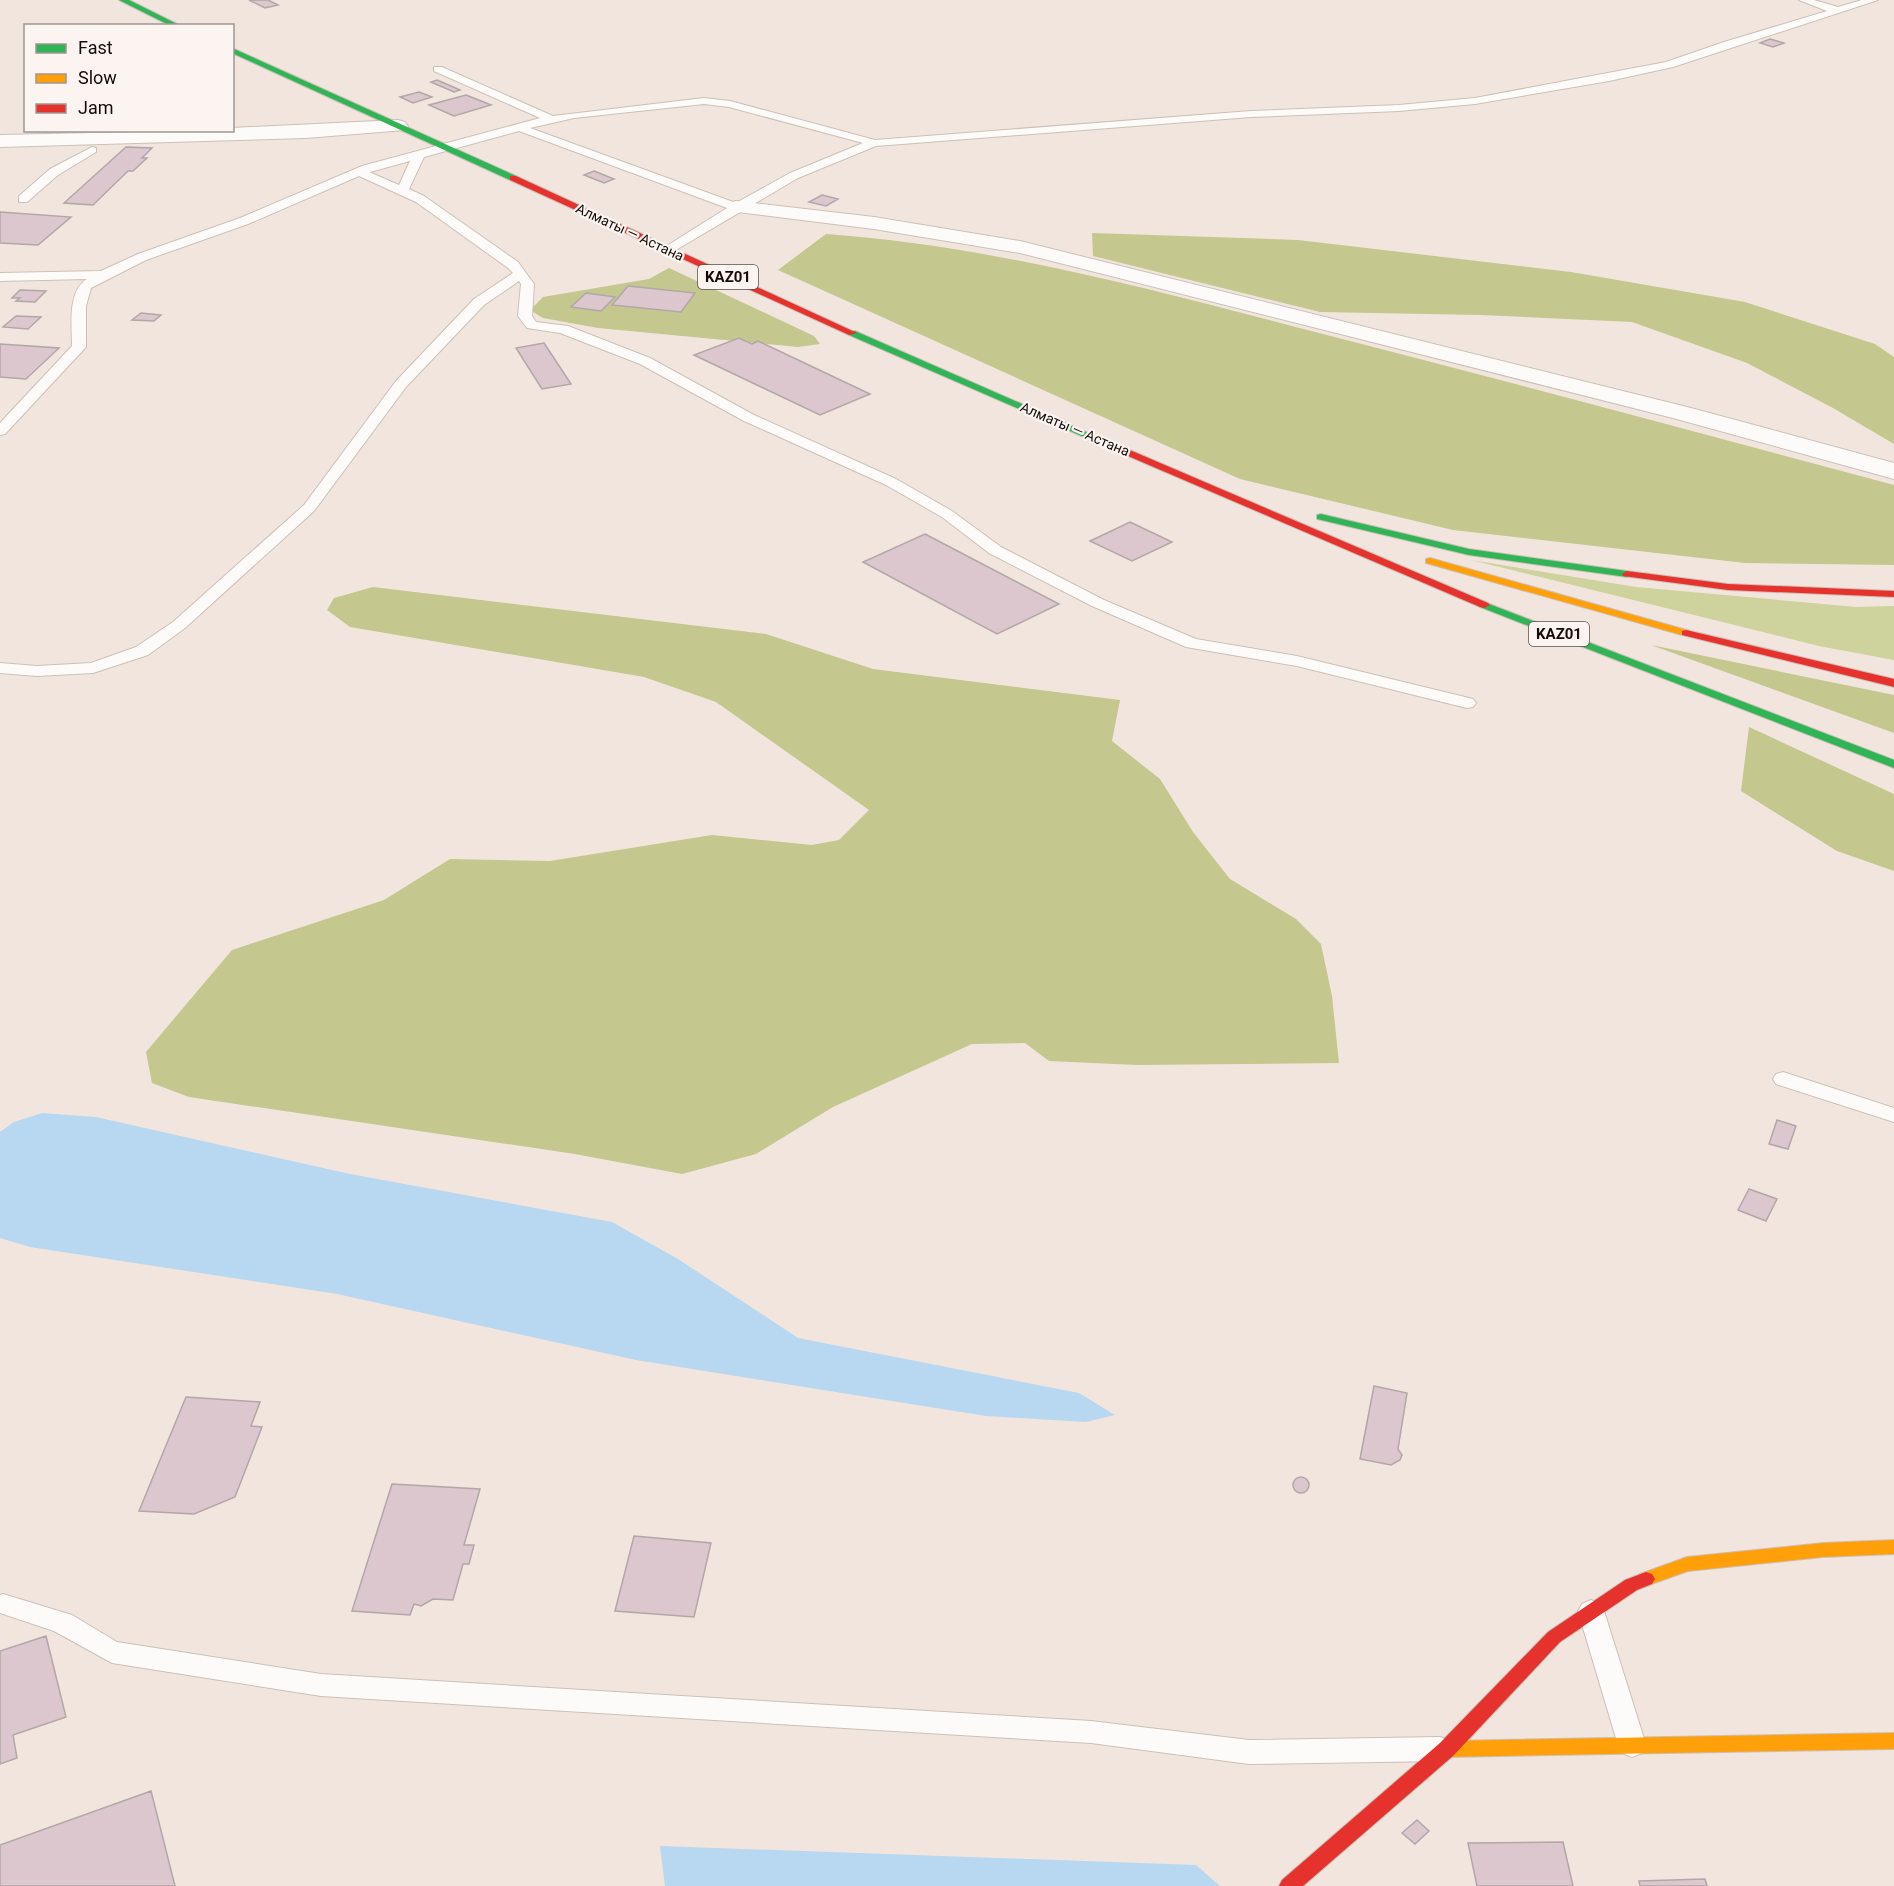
<svg xmlns="http://www.w3.org/2000/svg" width="1894" height="1886" viewBox="0 0 1894 1886" font-family="Roboto,sans-serif">
  <style>
    .green { fill: #ced29c }
    .forest { fill: #c4c78e }
    .water { fill: #b7d8f0 }
    .building { fill: #dcc7cf; stroke: #b2a7a8; stroke-width: 1.5 }
    .lines { fill: none; stroke-linecap: round; stroke-linejoin: round }
    .lane-casing { stroke: #cbc0b8; stroke-width: 2 }
    .street-casing { stroke: #cbc0b8; stroke-width: 2 }
    .fast-casing { stroke: #cbc0b8; stroke-width: 2 }
    .slow-casing { stroke: #cbc0b8; stroke-width: 2 }
    .jam-casing { stroke: #cbc0b8; stroke-width: 2 }
    .lane { fill: #fdfbfa; fill-rule: evenodd }
    .street { fill: #fdfbfa; fill-rule: evenodd }
    .fast { fill: #30b455; fill-rule: evenodd }
    .slow { fill: #ff9f0a; fill-rule: evenodd }
    .jam { fill: #e5322d; fill-rule: evenodd }
    .labels { text-anchor: middle; dominant-baseline: central; stroke-width: 4.5; stroke-linejoin: round; paint-order: stroke }
    .far-street-label { font-size: 14px; fill: #160c06; stroke: #fbf4f1 }
    .shield { fill: #fbf4f1; stroke: #5b524c; stroke-width: 1.5 }
    .shield-label { font-size: 15px; font-weight: bold; fill: #160c06 }
  </style>
  <rect width="100%" height="100%" fill="#f2e5dd"/>
  <!-- green -->
  <path class="green" d="M1471,560L1636,587L1856,607L1894,606V660L1819,646Z"/>
  <!-- forest -->
  <path class="forest" d="M1092,233L1298,240L1571,272L1745,302L1875,344L1894,357V444L1833,408L1747,363L1632,322L1480,315L1320,312L1093,256Z
    M826,234C995,246 1160,292 1323,334C1514,383 1704,434 1894,485V565L1745,563L1453,530L1240,479L778,270Z
    M669,268L814,336L820,344L798,347L598,328L543,318L530,310L543,297L649,279Z
    M373,587L766,634L873,669L1120,700L1112,741L1160,779L1193,832L1230,879L1296,919L1321,944L1332,996L1339,1063L1137,1065L1049,1061L1025,1043L972,1044L833,1107L756,1154L682,1174L575,1154L189,1097L152,1083L146,1052L232,950L384,900L450,859L550,861L712,835L812,845L839,840L869,810L716,702L644,677L350,627L327,610L334,598Z
    M1651,645L1894,695V733Z
    M1749,727L1894,794V871L1837,851L1741,791Z"/>
  <!-- water -->
  <path class="water" d="M42,1113L96,1117L350,1174L612,1222L678,1259L798,1338L1079,1393L1115,1415L1086,1422L986,1416L636,1360L337,1294L30,1247L0,1238V1132L14,1122Z
    M660,1846L1196,1865L1220,1886H665Z"/>
  <!-- building -->
  <path class="building" d="M249,0H268L278,5L265,8Z
    M1770,39L1784,43L1773,47L1760,43Z
    M437,80L460,90L454,92L431,82Z
    M419,92L432,97L413,103L400,97Z
    M466,95L491,105L454,116L429,105Z
    M126,147L152,148L142,158H147L133,171H128L93,205L64,203Z
    M594,171L614,179L604,183L584,175Z
    M822,195L838,199L826,206L809,202Z
    M0,212L71,217L38,245L0,243Z
    M628,286L695,293L681,312L612,305Z
    M20,290L46,291L35,302L16,301L20,298H12Z
    M586,293L615,297L601,311L571,307Z
    M141,313L161,315L154,321L132,320Z
    M16,316L41,317L28,329L3,327Z
    M739,338L752,344L758,341L870,394L820,415L694,355Z
    M544,343L571,384L542,389L516,348Z
    M0,344L59,348L26,379L0,377Z
    M1130,522L1172,542L1132,561L1090,541Z
    M925,534L1059,604L997,634L863,562Z
    M1777,1120L1796,1126L1788,1149L1769,1144Z
    M1749,1189L1777,1199L1766,1221L1738,1210Z
    M1374,1386L1407,1393L1398,1449L1402,1455L1400,1460L1391,1465L1360,1459Z
    M186,1397L260,1402L251,1426L262,1427L235,1497L194,1514L139,1511Z
    M1293 1485a8 8 0 1 1 16 0a8 8 0 1 1-16 0Z
    M392,1484L480,1489L464,1545H474L469,1564H463L453,1600L433,1599L421,1606L414,1604L410,1615L352,1611Z
    M634,1536L711,1543L694,1617L615,1611Z
    M46,1636L66,1717L13,1735L17,1758L0,1764V1651Z
    M151,1791L175,1886H0V1845Z
    M1417,1820L1429,1831L1415,1844L1402,1833Z
    M1563,1842L1573,1886H1477L1468,1843Z
    M1705,1879L1707,1886H1640L1639,1881Z"/>
  <g class="lines">
    <defs>
      <path id="lane" d="M1799,0H1814L1838,7L1862,0H1878L1673,67L1609,81L1475,104L1399,111L1251,117L876,146L798,178L669,254L665,253L663,250L665,247L727,208L519,131L424,157L409,189L424,196L518,262L534,284L532,316L536,322L568,326L650,358L754,415L896,479L952,511L1001,547L1104,600L1196,639L1297,656L1473,699L1476,703L1473,707L1467,708L1297,666L1186,647L1092,606L989,553L942,517L886,485L744,421L640,364L560,333L527,328L518,316L521,284L519,281L484,305L406,387L314,511L185,628L148,655L93,673L37,676L0,673V663L37,666L91,663L136,647L173,622L304,505L396,381L474,299L513,273L508,268L416,202L359,176L248,224L146,260L91,288L86,306V347L5,434L0,435V423L72,346C72,326 67,291 87,279L0,281V273L101,271L138,254L240,218L362,166L540,118L434,71V67H442L553,116L704,98L730,101L875,140L1251,111L1399,105L1475,98L1666,62L1724,42L1827,11ZM704,104L729,107L863,143L790,173L736,203L530,128L574,118ZM410,161L399,185L369,172H370Z
        M92,147L96,148V152L58,175L27,202H19V196L50,169Z
        M1783,1072L1894,1108V1122L1776,1084L1773,1079L1776,1074Z
        M3,1594L72,1615L117,1642L321,1674L1091,1721L1249,1740L1440,1737L1450,1741L1454,1749L1450,1757L1440,1761L1249,1764L1091,1743L321,1696L112,1663L54,1631L0,1613V1595Z
        M1591,1600L1600,1604L1604,1611L1646,1745L1642,1753L1632,1757L1622,1753L1618,1745L1578,1611L1582,1604Z"/>
      <path id="street" d="M398,120L405,122L408,126L405,130L306,138L0,147V135L232,130V128Z
        M736,201L874,217L1020,241L1691,408L1894,463V479L1673,418L1020,253L874,229L729,211L726,207L729,203Z"/>
      <path id="fast" d="M119,0H129L181,26H171Z
        M232,48L516,176L517,178L510,180L232,53Z
        M849,331H855L1109,442L1108,444H1100L849,335Z
        M1321,514L1469,549L1627,571L1632,574L1627,577L1469,555L1317,519V515Z
        M1484,602L1894,760V768L1480,607L1478,605Z"/>
      <path id="slow" d="M1430,558L1690,631L1692,633L1690,635H1682L1426,563V559Z
        M1894,1540V1554L1823,1557L1688,1571L1646,1586L1640,1584L1637,1579L1640,1574L1687,1557L1823,1543Z
        M1894,1733V1749L1447,1757L1440,1755L1437,1749L1440,1743L1447,1741Z"/>
      <path id="jam" d="M510,176H516L857,333L849,335L510,180Z
        M1104,439L1488,603L1490,605L1484,608L1480,607L1100,444V440Z
        M1627,571L1728,584L1894,591V597L1728,590L1623,576L1622,574Z
        M1686,630L1894,679V687L1682,635V631Z
        M1646,1572L1652,1574L1655,1579L1652,1584L1637,1590L1560,1642L1454,1755L1303,1886H1279L1282,1880L1440,1743L1548,1632L1625,1580Z"/>
    </defs>
    <!-- lane casing -->
    <use href="#lane" class="lane-casing"/>
    <!-- street casing -->
    <use href="#street" class="street-casing"/>
    <!-- fast casing -->
    <use href="#fast" class="fast-casing"/>
    <!-- slow casing -->
    <use href="#slow" class="slow-casing"/>
    <!-- jam casing -->
    <use href="#jam" class="jam-casing"/>
    <!-- lane -->
    <use href="#lane" class="lane"/>
    <!-- street -->
    <use href="#street" class="street"/>
    <!-- fast -->
    <use href="#fast" class="fast"/>
    <!-- slow -->
    <use href="#slow" class="slow"/>
    <!-- jam -->
    <use href="#jam" class="jam"/>
  </g>
  <g class="labels">
    <!-- far-street labels -->
    <g class="far-street-label">
      <text transform="translate(630 232) rotate(25)">Алматы — Астана</text>
      <text transform="translate(1075 429) rotate(23)">Алматы — Астана</text>
    </g>
    <!-- shield labels -->
    <g class="shield">
      <rect x="698" y="265" width="60" height="24" rx="4.5"/>
      <rect x="1529" y="622" width="60" height="24" rx="4.5"/>
    </g>
    <g class="shield-label">
      <text x="728" y="277">KАZ01</text>
      <text x="1559" y="634">KАZ01</text>
    </g>
  </g>
  <!-- legend -->
  <rect x="24" y="24" width="210" height="108" fill="#fbf4f1" stroke="#9f9793" stroke-width="1.5"/>
  <rect x="36" y="44" width="30" height="9" fill="#30b455" stroke="#9f9793" stroke-width="1.5"/>
  <text x="78" y="54" font-size="18" fill="#160c06">Fast</text>
  <rect x="36" y="74" width="30" height="9" fill="#ff9f0a" stroke="#9f9793" stroke-width="1.5"/>
  <text x="78" y="84" font-size="18" fill="#160c06">Slow</text>
  <rect x="36" y="104" width="30" height="9" fill="#e5322d" stroke="#9f9793" stroke-width="1.5"/>
  <text x="78" y="114" font-size="18" fill="#160c06">Jam</text>
</svg>
